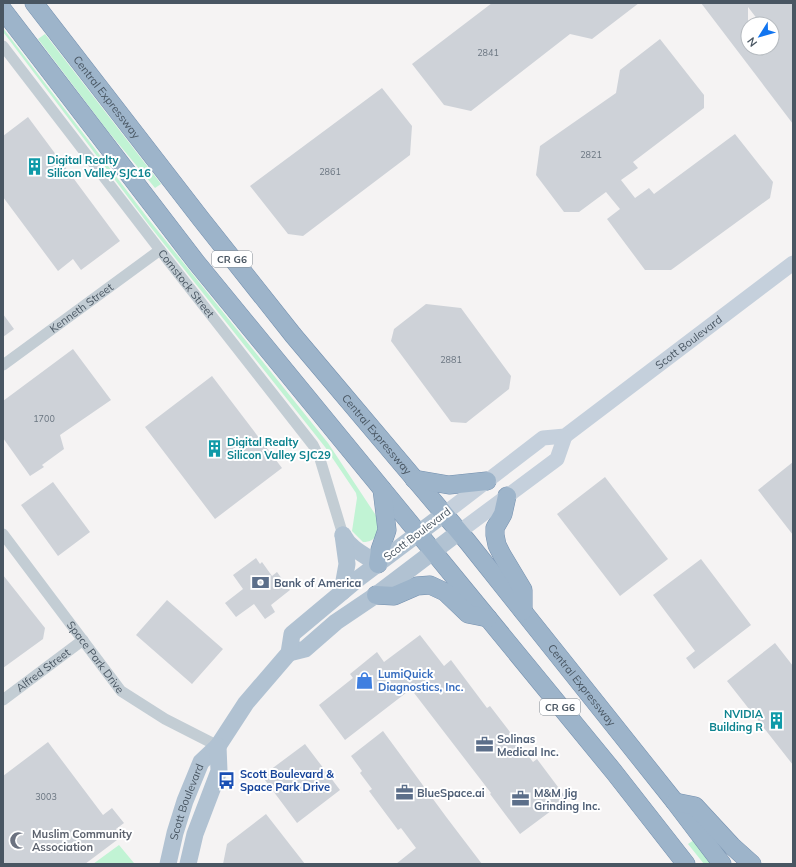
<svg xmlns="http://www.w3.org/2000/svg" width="796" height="867" viewBox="0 0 796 867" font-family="Mulish,sans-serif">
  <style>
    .green { fill: #c1f3d4 }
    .building { fill: #ced2d8; fill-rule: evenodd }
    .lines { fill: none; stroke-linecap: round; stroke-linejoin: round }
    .trunk-casing { stroke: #7490af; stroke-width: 19 }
    .minor { stroke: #c3cdd4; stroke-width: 11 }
    .secondary { stroke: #c5d0dc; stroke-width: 15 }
    .primary { stroke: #b1c2d2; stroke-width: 17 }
    .trunk { stroke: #9db4ca; stroke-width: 18 }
    .labels { text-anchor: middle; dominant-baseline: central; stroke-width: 4; stroke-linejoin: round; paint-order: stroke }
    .number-label { font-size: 9px; fill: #6a7580 }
    .shield { fill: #fff; stroke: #808991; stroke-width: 1 }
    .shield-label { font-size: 10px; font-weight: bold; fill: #495662 }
    .street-label { font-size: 11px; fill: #495662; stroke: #fff }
    .culture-label { font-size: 11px; font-weight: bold; fill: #0d838f; stroke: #fff; text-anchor: start }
    .service-label { font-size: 11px; font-weight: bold; fill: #4e5e75; stroke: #fff; text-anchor: start }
    .shop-label { font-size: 11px; font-weight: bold; fill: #366cbe; stroke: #fff; text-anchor: start }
    .transit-label { font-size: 11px; font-weight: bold; fill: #164399; stroke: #fff; text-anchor: start }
    .worship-label { font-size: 11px; font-weight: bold; fill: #5b616d; stroke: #fff; text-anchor: start }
  </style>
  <rect width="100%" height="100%" fill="#f5f3f3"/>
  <!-- green -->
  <path class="green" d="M3,28L150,221L328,443L379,520C377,532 378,542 363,542L352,531L357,498L356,493L325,447L149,225L7,37L3,32Z
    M45,34L161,184L155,188L107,130L38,39Z
    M694,840L714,864H704L688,844Z
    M119,845L134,863L93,864Z"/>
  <!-- building -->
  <path class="building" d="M492,3H639L592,39L570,34L471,111L444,105L412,64Z
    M701,3H793V124ZM748,7L761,24H772V48H748Z
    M660,39L704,95V108L633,162L638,168L621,180L635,198L649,188L654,194L735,134L773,182L770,198L671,270H645L607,219L620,209L606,192L579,212H564L536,175L540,146L616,93L620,70Z
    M382,88L412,126L410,155L303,236L288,234L250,186Z
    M28,117L120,241L81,270L73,259L58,271L3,197V136Z
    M426,304L461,308L511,376L509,389L466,423L451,422L391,341L394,329Z
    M3,314L14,329L3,337Z
    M73,349L111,400L60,435L64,449L42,465L44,467L30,476L3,438V401Z
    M212,376L282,468L215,519L145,427Z
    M793,462V535L758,490Z
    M605,477L668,559L620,596L557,514Z
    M53,482L90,532L58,556L21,505Z
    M256,558L260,564L262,562L272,576L277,572L290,590L271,605L275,612L265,619L254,604L236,617L225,603L243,589L233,575Z
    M701,559L751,625L694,669L686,658L695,651L653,595Z
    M3,575L45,628L43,639L3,668Z
    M167,600L223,649L192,684L136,635Z
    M420,635L444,666L451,660L487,708L490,706L533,762L537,759L567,799L520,834L490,794L491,793L411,689L345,740L319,705L353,678L350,674L377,652L384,662Z
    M775,643L793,666V765L727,681Z
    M383,731L447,818L482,864H396L416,848L401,828L398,830L369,791L372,789L360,773L362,771L351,756Z
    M48,742L103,815L112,808L124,823L116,829L121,837L85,864H3V776Z
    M305,744L340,790L297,823L262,776Z
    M266,814L305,864H223L227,844Z"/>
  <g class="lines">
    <defs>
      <g id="trunk">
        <path id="s7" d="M34,3L201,219L293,335L467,541L675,802L722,864"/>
        <path d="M3,10L196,262L614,772L686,864"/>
        <path d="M414,479L449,485L487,481"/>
        <path d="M507,496L503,514L495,528V535L497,545L502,555L523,590V611"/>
        <path d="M378,564L380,550L387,530L382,489"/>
        <path d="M376,595L394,596L417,586L430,585L445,592L468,614L488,618"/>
        <path d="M675,802L695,806L732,846L752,864"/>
      </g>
    </defs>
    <!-- trunk casing -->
    <use href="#trunk" class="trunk-casing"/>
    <!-- minor -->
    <g class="minor">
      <path id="s1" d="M3,46L160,250L313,445L320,459L343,535"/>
      <path id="s2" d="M3,365L160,250"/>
      <path id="s3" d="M3,534L121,691L165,719L218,746"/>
      <path id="s4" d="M3,700L83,640"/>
    </g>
    <!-- secondary -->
    <g class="secondary">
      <path id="s5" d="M444,514L543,438L565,436L793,263"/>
      <path d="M459,532L557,459L565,436"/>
    </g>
    <!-- primary -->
    <g class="primary">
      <path d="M343,535C350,549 365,555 378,564"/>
      <path d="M342,592L347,564L343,535"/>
      <path d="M289,653L305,649L336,622L376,595L459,532"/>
      <path id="s6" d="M168,864L175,833L185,801L201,762L218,746L246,703L289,653L292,634L359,578L444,514"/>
      <path d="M188,864L195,834L219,771L218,746"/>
    </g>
    <!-- trunk -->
    <use href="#trunk" class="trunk"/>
  </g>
  <!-- icons -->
  <defs>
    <symbol id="building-bare" viewBox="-9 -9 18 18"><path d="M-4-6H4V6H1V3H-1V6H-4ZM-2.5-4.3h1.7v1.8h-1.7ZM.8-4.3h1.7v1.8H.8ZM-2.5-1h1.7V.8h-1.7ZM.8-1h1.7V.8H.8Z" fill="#0f9aa8" stroke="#fff" stroke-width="2.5" paint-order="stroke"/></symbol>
    <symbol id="bank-bare" viewBox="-9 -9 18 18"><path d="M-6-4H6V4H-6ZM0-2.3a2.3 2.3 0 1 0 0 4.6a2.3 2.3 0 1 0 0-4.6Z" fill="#5c6f8a" stroke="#fff" stroke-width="2.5" paint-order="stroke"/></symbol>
    <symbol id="shop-bare" viewBox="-9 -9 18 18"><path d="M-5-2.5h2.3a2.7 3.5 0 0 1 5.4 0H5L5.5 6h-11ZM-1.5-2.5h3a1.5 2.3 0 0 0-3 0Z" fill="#3f7fe0" stroke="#fff" stroke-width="2.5" paint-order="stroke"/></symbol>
    <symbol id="office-bare" viewBox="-9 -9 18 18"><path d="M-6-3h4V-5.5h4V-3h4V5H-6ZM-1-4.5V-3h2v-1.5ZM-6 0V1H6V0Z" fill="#5c6f8a" stroke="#fff" stroke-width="2.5" paint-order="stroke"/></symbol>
    <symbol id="bus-bare" viewBox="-9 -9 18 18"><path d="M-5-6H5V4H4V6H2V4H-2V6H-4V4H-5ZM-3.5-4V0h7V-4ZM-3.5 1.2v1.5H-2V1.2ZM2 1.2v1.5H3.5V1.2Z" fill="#1a4fb4" stroke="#fff" stroke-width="2.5" paint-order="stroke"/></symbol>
    <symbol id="mosque-bare" viewBox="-9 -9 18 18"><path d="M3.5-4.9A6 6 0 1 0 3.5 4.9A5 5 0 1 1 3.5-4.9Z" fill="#6b7280" stroke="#fff" stroke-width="2.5" paint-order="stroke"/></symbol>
  </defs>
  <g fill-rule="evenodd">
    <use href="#building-bare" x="22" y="154" width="25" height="25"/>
    <use href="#building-bare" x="202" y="436" width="25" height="25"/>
    <use href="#bank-bare" x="248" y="570" width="25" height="25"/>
    <use href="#shop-bare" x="352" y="668" width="25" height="25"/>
    <use href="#building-bare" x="764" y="708" width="25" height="25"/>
    <use href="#office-bare" x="472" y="732" width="25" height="25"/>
    <use href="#bus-bare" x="214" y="768" width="25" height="25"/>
    <use href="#office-bare" x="392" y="780" width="25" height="25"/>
    <use href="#office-bare" x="508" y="786" width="25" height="25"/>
    <use href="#mosque-bare" x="6" y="828" width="25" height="25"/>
  </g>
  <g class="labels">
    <!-- number labels -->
    <g class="number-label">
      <text x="488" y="52">2841</text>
      <text x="591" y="154">2821</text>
      <text x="330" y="171">2861</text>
      <text x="451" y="359">2881</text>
      <text x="44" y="418">1700</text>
      <text x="46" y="796">3003</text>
    </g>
    <!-- shield labels -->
    <g class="shield">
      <rect x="212" y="251" width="40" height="16" rx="3"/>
      <rect x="540" y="699" width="40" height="16" rx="3"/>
    </g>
    <g class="shield-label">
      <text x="232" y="259">CR G6</text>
      <text x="560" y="707">CR G6</text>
    </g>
    <!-- street labels -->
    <g class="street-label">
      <text stroke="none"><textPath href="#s7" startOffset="119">Central Expressway</textPath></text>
      <text stroke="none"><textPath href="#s1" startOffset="300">Comstock Street</textPath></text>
      <text stroke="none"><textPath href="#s2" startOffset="97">Kenneth Street</textPath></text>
      <text stroke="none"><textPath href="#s5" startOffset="302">Scott Boulevard</textPath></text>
      <text stroke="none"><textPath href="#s7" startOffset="551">Central Expressway</textPath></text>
      <text transform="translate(417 534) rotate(-37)">Scott Boulevard</text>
      <text stroke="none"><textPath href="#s3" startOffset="154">Space Park Drive</textPath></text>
      <text stroke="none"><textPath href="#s4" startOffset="50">Alfred Street</textPath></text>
      <text stroke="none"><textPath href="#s7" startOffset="875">Central Expressway</textPath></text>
      <text stroke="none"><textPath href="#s6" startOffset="65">Scott Boulevard</textPath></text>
    </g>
    <!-- culture labels -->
    <g class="culture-label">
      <text x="47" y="160">Digital Realty<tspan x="47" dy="13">Silicon Valley SJC16</tspan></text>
      <text x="227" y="442">Digital Realty<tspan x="227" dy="13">Silicon Valley SJC29</tspan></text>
      <text x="763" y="714" text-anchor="end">NVIDIA<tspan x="763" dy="13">Building R</tspan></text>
    </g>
    <!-- service labels -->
    <g class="service-label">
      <text x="274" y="583">Bank of America</text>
      <text x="497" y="739">Solinas<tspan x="497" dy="13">Medical Inc.</tspan></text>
      <text x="417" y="793">BlueSpace.ai</text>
      <text x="534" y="793">M&amp;M Jig<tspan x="534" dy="13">Grinding Inc.</tspan></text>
    </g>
    <!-- shop labels -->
    <g class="shop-label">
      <text x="378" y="674">LumiQuick<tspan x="378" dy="13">Diagnostics, Inc.</tspan></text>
    </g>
    <!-- transit labels -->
    <g class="transit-label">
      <text x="240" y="774">Scott Boulevard &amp;<tspan x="240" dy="13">Space Park Drive</tspan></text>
    </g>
    <!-- worship labels -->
    <g class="worship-label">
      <text x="32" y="834">Muslim Community<tspan x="32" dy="13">Association</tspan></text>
    </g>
  </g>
  <!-- border -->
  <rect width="796" height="867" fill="none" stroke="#495662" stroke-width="8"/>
  <!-- north arrow -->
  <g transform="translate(760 36) rotate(233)"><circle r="19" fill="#ffffff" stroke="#b6bbc0"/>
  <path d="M0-3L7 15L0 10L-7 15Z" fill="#1275f0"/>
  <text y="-6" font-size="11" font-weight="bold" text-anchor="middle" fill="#495662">N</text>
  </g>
</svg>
